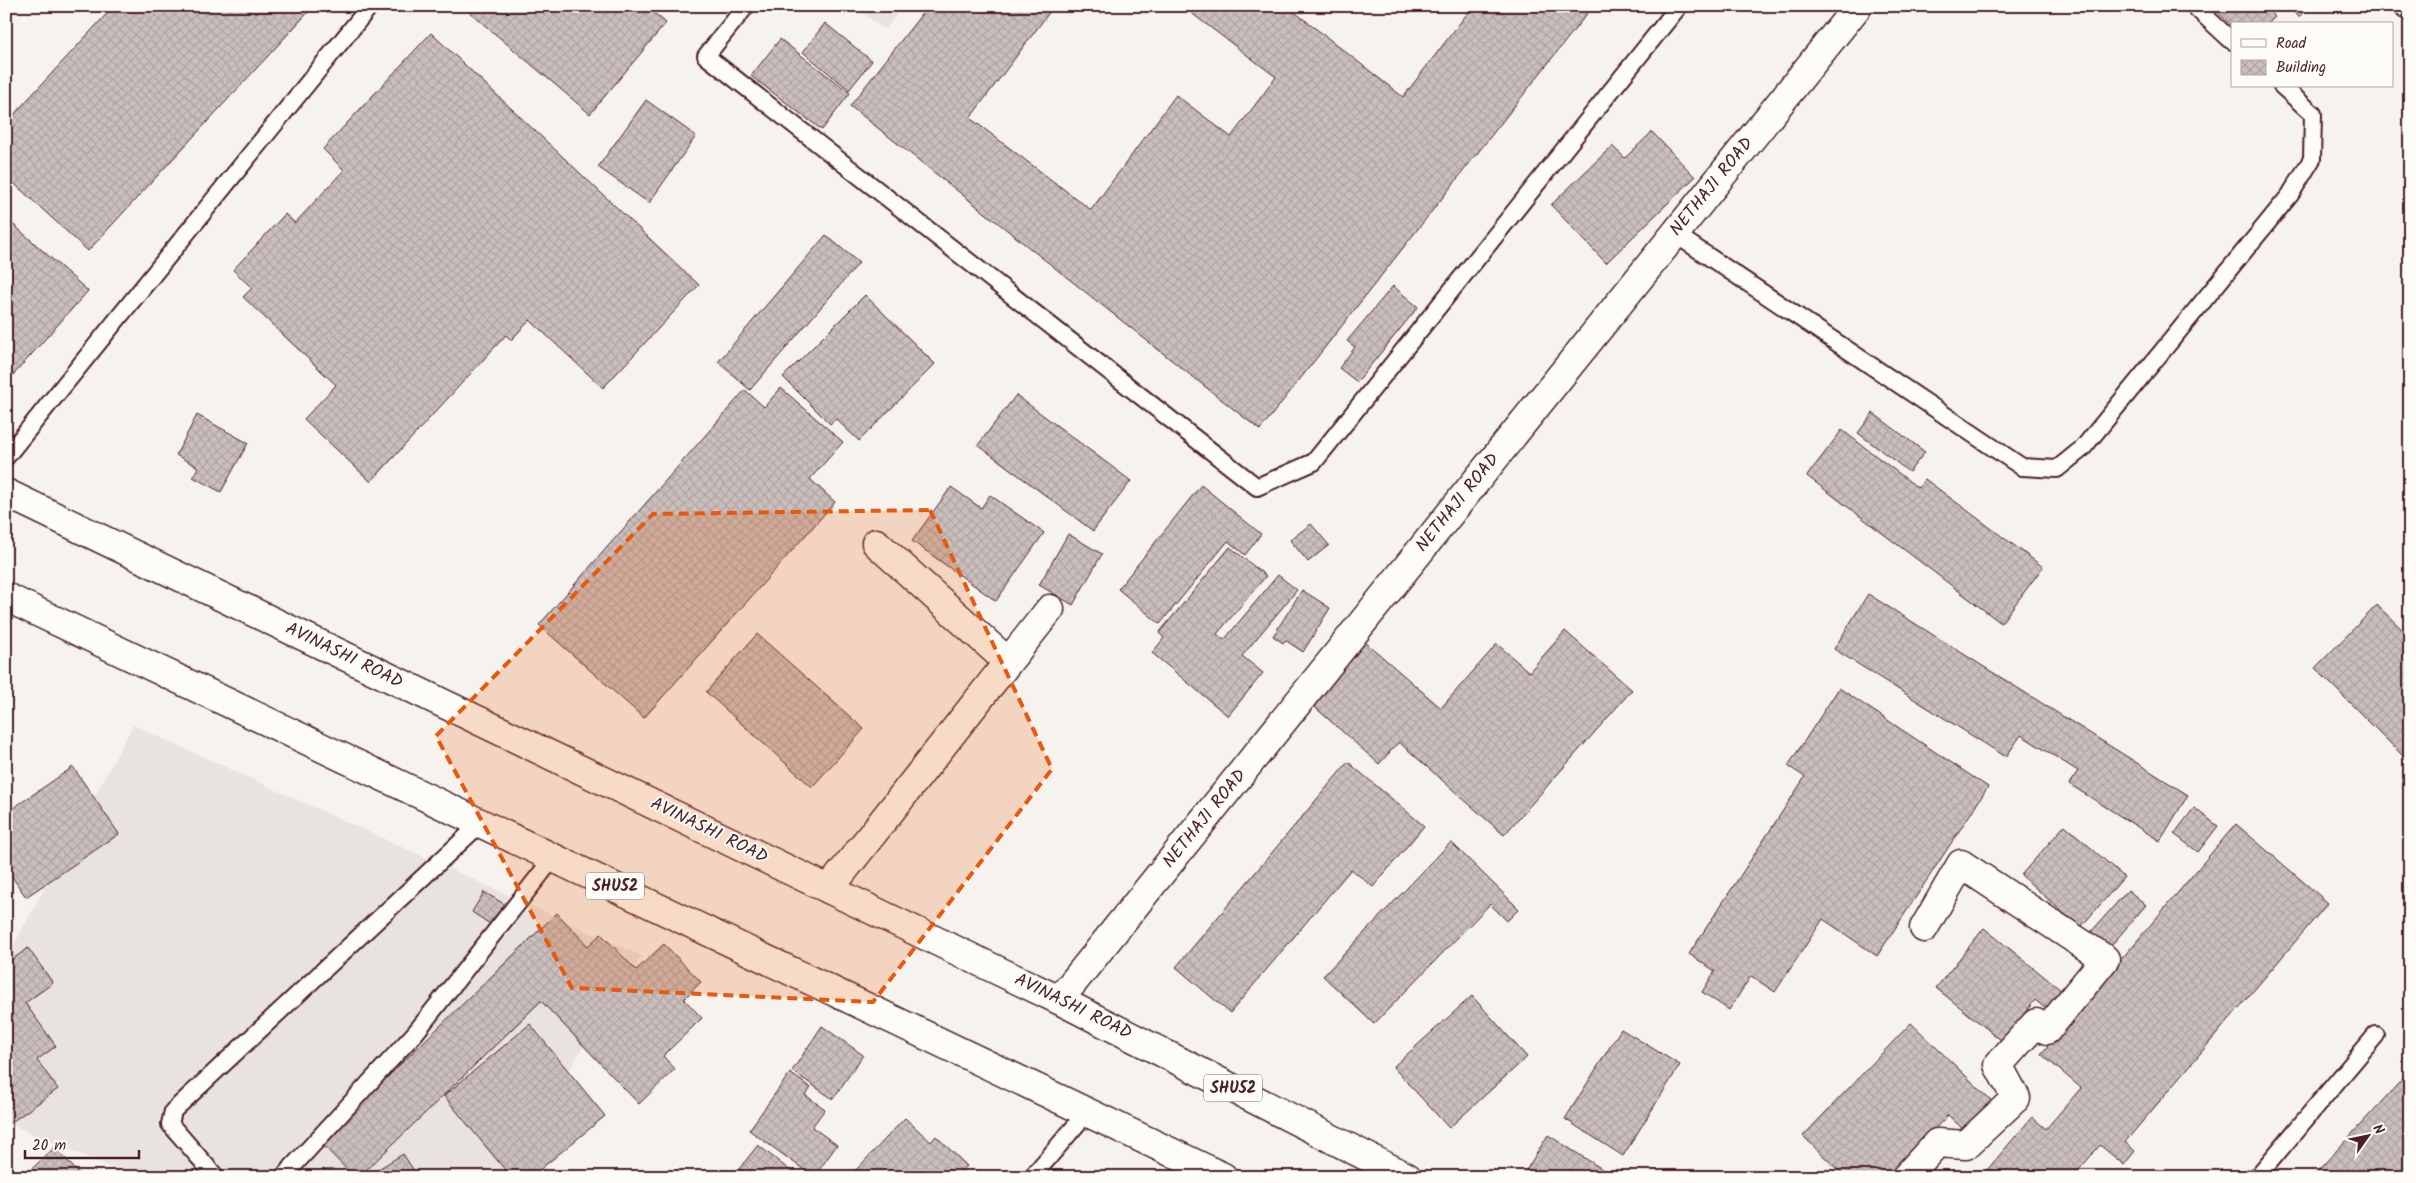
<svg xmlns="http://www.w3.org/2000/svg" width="2416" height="1183" viewBox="0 0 2416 1183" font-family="Kalam,sans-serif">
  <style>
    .built { fill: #e9e3e0 }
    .building { fill: url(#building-cross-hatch); stroke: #4a1f2b }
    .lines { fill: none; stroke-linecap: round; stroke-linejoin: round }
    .lane-casing { stroke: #4a1f2b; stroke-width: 20 }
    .street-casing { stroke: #4a1f2b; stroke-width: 31 }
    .secondary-casing { stroke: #4a1f2b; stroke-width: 31 }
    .primary-casing { stroke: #4a1f2b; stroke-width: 31 }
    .lane { stroke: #fdfcf7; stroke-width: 16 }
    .street { stroke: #fdfcf7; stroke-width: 28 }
    .secondary { stroke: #fdfcf7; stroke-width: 28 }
    .primary { stroke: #fdfcf7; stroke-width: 28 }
    .marked { fill: #e8590c; fill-opacity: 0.2; stroke: #e8590c; stroke-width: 4; stroke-dasharray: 10 6; stroke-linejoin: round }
    .labels { text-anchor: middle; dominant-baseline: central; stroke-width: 4; stroke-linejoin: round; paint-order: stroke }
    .shield { fill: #fdfcf7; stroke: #806168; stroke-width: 1 }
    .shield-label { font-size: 16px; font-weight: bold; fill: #4a1f2b }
    .street-label { font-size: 18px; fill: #4a1f2b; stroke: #fdfcf7 }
  </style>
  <defs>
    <pattern id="building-cross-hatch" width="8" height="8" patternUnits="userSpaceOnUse" patternTransform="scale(1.25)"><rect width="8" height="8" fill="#cbbfbe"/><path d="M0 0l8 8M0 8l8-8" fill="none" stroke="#b0a4a3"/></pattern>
  </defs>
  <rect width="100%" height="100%" fill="#f6f3ef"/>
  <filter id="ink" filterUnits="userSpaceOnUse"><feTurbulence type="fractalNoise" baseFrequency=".02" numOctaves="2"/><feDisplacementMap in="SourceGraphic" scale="10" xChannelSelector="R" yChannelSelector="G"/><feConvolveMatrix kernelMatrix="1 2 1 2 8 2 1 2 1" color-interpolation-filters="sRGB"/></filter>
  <g filter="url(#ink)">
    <!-- built -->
    <path class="built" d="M854,6H903L885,30Z
      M133,725L642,956L500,1177H132L6,1122V959Z"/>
    <!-- building -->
    <path class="building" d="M114,6H314L88,251L6,176V123Z
      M462,6H646L666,23L590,114Z
      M928,6H1054L970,118L1091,210L1176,95L1231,137L1276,77L1182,6H1287L1403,97L1473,6H1593L1260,430L850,106Z
      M2211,6H2263L2275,17L2268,24H2232V26Z
      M2286,6H2308L2299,17Z
      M825,23L872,61L849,90L803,52Z
      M431,33L699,285L603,388L530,320L511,340L506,335L371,482L304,419L336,385L243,297L252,288L233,270L285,214L295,223L344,170L323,149Z
      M780,39L850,93L822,130L751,76Z
      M646,100L696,136L649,203L598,167Z
      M1652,132L1695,177L1606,263L1551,205L1612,146L1625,158Z
      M6,218L88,291L6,383Z
      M826,235L859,263L750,390L718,362Z
      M1393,286L1418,307L1357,382L1339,368L1355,347L1347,341Z
      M865,295L935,364L859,441L836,419L830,424L783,377Z
      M781,388L843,442L810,479L835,502L644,718L539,625L745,390L764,407Z
      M1016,395L1131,481L1093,531L978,445Z
      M1873,413L1925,452L1909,472L1858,433Z
      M197,415L248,443L221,492L193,477L198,467L176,455Z
      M1842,430L1918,488L1925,479L2043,567L2001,623L1807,476Z
      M1201,485L1261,534L1245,555L1228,541L1160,624L1118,589Z
      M951,487L981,508L990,495L1044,533L996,601L912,541Z
      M1311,524L1329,545L1308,562L1290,540Z
      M1068,534L1102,554L1073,605L1039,585Z
      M1230,547L1266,576L1217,634L1224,640L1278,575L1297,590L1242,656L1263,673L1228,716L1152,653L1164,638L1159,633Z
      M1302,590L1330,608L1303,652L1285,640L1283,643L1273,636Z
      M1868,594L2188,795L2160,841L2069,784L2078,771L2021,735L2006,757L1834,649Z
      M2377,605L2410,637L2409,762L2315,668Z
      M1565,631L1632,690L1504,835L1399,742L1379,764L1309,702L1363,640L1441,708L1497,644L1529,672Z
      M757,634L864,729L812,787L706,692Z
      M1839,688L1988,787L1877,956L1823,919L1775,992L1751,976L1729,1010L1702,992L1715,971L1689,954L1805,777L1788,766Z
      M1348,762L1424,826L1373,887L1351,869L1230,1013L1176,967Z
      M73,767L119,834L26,897L6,868V813Z
      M2194,808L2218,826L2198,852L2174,834Z
      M2236,824L2328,903L2125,1142L2135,1151L2124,1165L2100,1145L2073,1177H1981L2032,1117L2046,1129L2081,1088L2041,1054Z
      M2065,825L2124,877L2080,928L2021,875Z
      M1451,842L1519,909L1507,921L1490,904L1374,1024L1323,976Z
      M2128,890L2146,905L2109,948L2091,932Z
      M484,892L509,907L496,928L472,912Z
      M557,913L588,946L601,934L636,970L664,944L701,982L684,999L702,1018L663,1056L675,1069L639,1104L541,1001L359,1177H354L320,1142Z
      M1984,928L2067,995L2052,1014L2035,1000L2002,1041L1936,988Z
      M28,948L53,983L25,1003L56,1046L37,1060L58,1089L6,1126V964Z
      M1472,996L1527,1057L1449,1128L1393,1067Z
      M1911,1023L1995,1104L1968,1134L1948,1115L1889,1177H1845L1803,1136Z
      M530,1024L605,1116L531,1177H511L444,1096Z
      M822,1026L863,1055L833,1099L792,1071Z
      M1621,1029L1680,1065L1623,1156L1565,1119Z
      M2410,1071V1177H2312Z
      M790,1073L811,1088L805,1095L825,1109L812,1127L837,1145L814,1177L749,1130Z
      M905,1118L931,1142L936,1136L967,1166L957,1177H862L855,1171Z
      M1548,1135L1615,1177H1522Z
      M758,1145L798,1177H749L739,1169Z
      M55,1147L82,1177H23Z
      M403,1154L418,1177H374L372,1173Z"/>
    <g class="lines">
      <defs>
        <path id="lane" d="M746,6L706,56L1257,487L1314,462L1679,6
          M2194,6L2232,41
          M2401,6L2410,13
          M1675,234L2022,467L2057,469L2083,448L2290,195L2312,159L2313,114L2282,86
          M6,457L370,6
          M216,1177L170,1124L173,1111L481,823
          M283,1177L416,1032L554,857
          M1032,1177L1088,1111
          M2257,1177L2376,1035"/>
        <path id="street" d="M876,543L1008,662
          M829,889L1050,609
          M1906,1177L1937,1143L1966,1145L2016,1098L1998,1065L2036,1023L2047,1030L2105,959L1961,864L1924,928"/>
        <path id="secondary" d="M1059,1000L1858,6"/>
        <path id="primary" d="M6,493L1059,1000L1407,1177
          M6,597L1223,1177"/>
      </defs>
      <!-- lane casing -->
      <use href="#lane" class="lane-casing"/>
      <!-- street casing -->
      <use href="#street" class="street-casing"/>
      <!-- secondary casing -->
      <use href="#secondary" class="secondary-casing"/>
      <!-- primary casing -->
      <use href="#primary" class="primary-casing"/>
      <!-- lane -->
      <use href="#lane" class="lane"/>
      <!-- street -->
      <use href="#street" class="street"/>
      <!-- secondary -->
      <use href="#secondary" class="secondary"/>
      <!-- primary -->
      <use href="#primary" class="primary"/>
    </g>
  </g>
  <!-- marked area -->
  <path class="marked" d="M930,510L1052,769L873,1002L572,988L436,736L653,514Z"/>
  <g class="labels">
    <!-- shield labels -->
    <g class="shield">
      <rect x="586" y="872.5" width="58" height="27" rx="4"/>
      <rect x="1204" y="1074.5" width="58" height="27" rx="4"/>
    </g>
    <g class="shield-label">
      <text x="615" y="886">SHU52</text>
      <text x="1233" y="1088">SHU52</text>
    </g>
    <!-- street labels -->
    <g class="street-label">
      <text transform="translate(1712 187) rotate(-51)">NETHAJI ROAD</text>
      <text transform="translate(1458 503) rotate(-51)">NETHAJI ROAD</text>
      <text transform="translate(344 656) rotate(26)">AVINASHI ROAD</text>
      <text transform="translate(1205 819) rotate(-51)">NETHAJI ROAD</text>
      <text transform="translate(709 831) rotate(26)">AVINASHI ROAD</text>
      <text transform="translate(1073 1007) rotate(26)">AVINASHI ROAD</text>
    </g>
  </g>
  <!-- margin -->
  <rect width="2416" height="1183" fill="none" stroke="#fdfcf7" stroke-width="25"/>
  <rect x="12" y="12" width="2391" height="1158" fill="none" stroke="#4a1f2b" stroke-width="2" filter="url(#ink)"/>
  <!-- legend -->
  <rect x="2231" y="22" width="162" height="65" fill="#fdfcf7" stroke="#b5a4a5"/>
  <rect x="2241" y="39" width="25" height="8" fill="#fdfcf7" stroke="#b5a4a5"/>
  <text x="2276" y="48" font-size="15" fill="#4a1f2b">Road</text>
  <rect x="2241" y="60" width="25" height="15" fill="url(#building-cross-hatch)" stroke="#b5a4a5"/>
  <text x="2276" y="72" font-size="15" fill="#4a1f2b">Building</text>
  <!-- north arrow -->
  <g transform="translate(2368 1136) rotate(57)" stroke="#fdfcf7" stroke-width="4" paint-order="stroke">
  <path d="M0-4L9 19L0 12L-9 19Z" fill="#4a1f2b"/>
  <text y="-8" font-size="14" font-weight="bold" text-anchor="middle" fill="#4a1f2b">N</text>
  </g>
  <!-- scale -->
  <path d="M25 1150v8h114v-8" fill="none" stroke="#4a1f2b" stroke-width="2.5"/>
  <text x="32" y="1150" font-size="15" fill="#4a1f2b" stroke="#fdfcf7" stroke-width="4" paint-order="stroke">20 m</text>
</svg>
